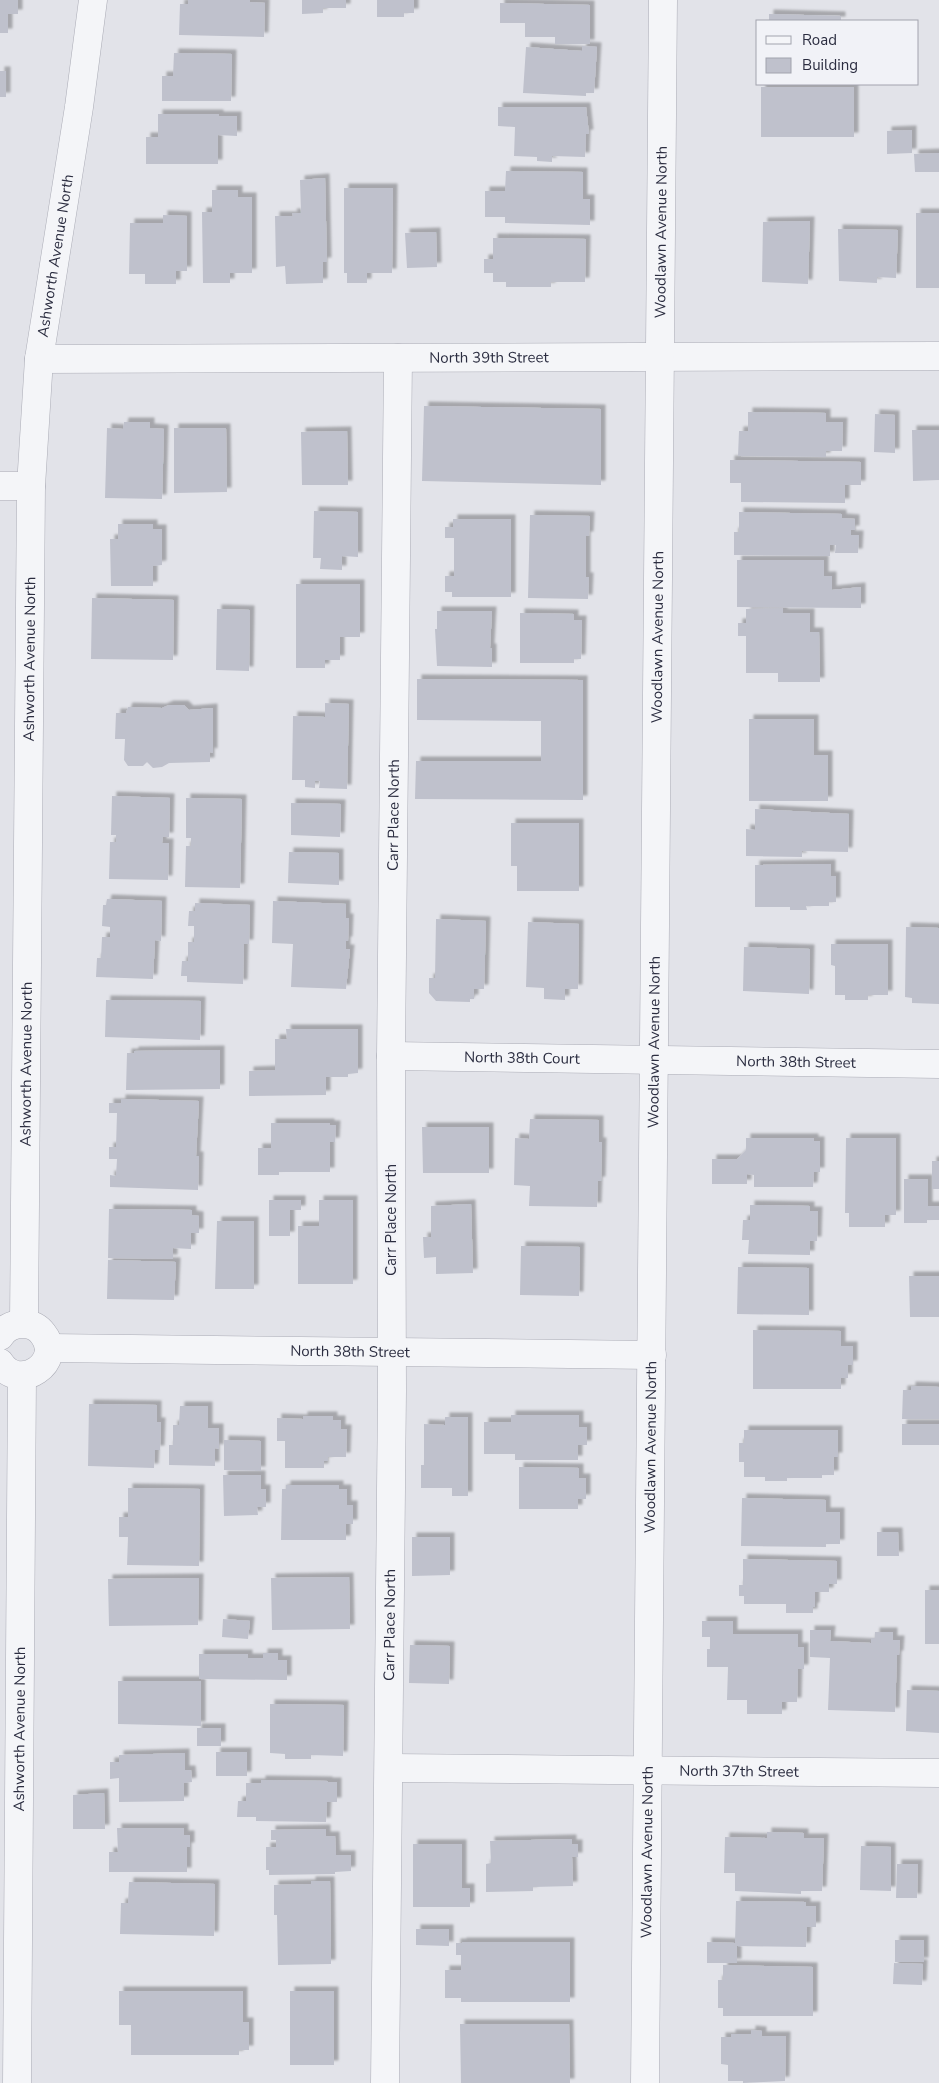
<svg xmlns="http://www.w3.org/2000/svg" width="939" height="2083" viewBox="0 0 939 2083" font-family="'Nunito Sans',sans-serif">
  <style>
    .building { fill: #bfc1cc; filter: url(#shadow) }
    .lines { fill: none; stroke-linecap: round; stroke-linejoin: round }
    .street-casing { stroke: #abacb6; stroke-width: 29 }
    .street { stroke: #f4f5f8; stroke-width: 28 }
    .labels { text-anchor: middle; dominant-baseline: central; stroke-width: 5; stroke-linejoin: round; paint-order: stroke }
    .street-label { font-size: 15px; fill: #2b2d40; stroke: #f1f2f7 }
  </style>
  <defs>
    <filter id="shadow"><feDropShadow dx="4.5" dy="-4.5" stdDeviation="1" flood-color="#0004"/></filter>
  </defs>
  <rect width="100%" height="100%" fill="#e2e3e9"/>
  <!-- building -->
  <path class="building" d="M0,0H18V14H8V33H0Z
    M188,0H250V2L265,3L264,37L179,35L180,4H188Z
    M302,0H346V8H323V13L302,14Z
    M377,0H414V13H404V17H377Z
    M500,3L590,5V44H555V37H525V23H500Z
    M769,14L841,16V21H769Z
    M582,46L597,47L594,93H586V96L523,93L526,47L582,51Z
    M174,53L232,54L231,101H162V76H173Z
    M0,71H6V97H0Z
    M761,87H854V137H761Z
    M498,107H586L589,134H586L585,157L552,156V162L537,161V157L514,156L515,127L498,126Z
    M158,114H219V116H237V136L218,135V164H146V137H158Z
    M912,130V153L887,154V131Z
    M939,153V172H915L914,154Z
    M506,171L583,172V199H590V225L505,223V217H485V191H505Z
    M325,178L327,262H323V283L286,284L285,266L276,267L275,216H293L292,213H301L300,180Z
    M344,188H393L392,273H367V283H347V273H344Z
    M212,190H238V197H252V273H230V283H203L202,212H212Z
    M916,213H939V288H916Z
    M163,215L187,216V271H176V284H145V274H129L130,223H163Z
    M810,221L808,284L762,282L763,222Z
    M838,229L898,230L896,278L877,277V283L839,281Z
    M436,232L437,267L407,268L405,233Z
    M493,238L586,239L585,282H551V287H506V282H493V273H484V259H493Z
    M424,406L601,409V485L422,481Z
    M748,412L826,413V422H843L842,451H826V457L738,456L739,431H748Z
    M875,414L895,415V453L874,452Z
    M124,422H150V428L164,429L162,499L105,498L107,428L123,429Z
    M174,428H226L227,492L174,493Z
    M912,430H939V480L913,481Z
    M347,431L348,485H302L301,432Z
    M730,460L861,462V485H845V503L741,502V483H730Z
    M314,511L358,512V557L342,556V570L320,569L321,558H313Z
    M739,512L842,514V518L855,519V530H851V535H859L858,553H835L836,545H830V556L734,555V532H739Z
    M530,515L590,516L589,536H586V577H589L588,599L528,598Z
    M453,519H511V597H452V592H445V576H454V538H445V527H453Z
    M118,524H153V529H162V565L153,566V586H111L110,539H118Z
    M737,560H824V576H832V590L861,587V608L737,607Z
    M296,584H360V637H340V660H325V668H296Z
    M92,598L174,600L173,660L91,659Z
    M783,608V613H810V632H819L820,682H778V673H746V636H738V623H746V609Z
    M217,609L250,610L249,671L216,670Z
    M437,611H492L490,648H492V667L437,666L435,629H437Z
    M520,613L574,614V620H582L581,659H574V663H520Z
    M417,679L583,680V800L415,799L416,761H541V721L417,720Z
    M325,703L349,704L347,789L319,788L320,781H315V788L305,787V780H292L293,716L325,717Z
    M169,705H184L189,710L213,708V753L210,752V762L169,763L162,767L153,768L147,762L143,766H128L124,760L125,739H115L116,713H126L128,707L162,708Z
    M749,719H814V755H828V801H749Z
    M112,796L170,798L169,837H163L162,843H169L168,880L109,879L110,842H116V835H111Z
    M186,798L242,799L240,888L185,887L186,846H191V838H186Z
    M291,803L341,804L340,837L291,835Z
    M755,809L849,814L848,852L802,851V857L746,856V829L755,830Z
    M511,823H579V891H517V866H511Z
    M289,852L339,853V885L288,883Z
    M831,864V876H836V902H829V906H806L807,910H790V907H755V865Z
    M107,899L162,901L161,941L155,940L153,979L96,977L97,958H101L102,937H110V927L102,926L103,905H106Z
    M273,901L346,904V918H349L348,941H346V949H350L346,989L291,987L293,944L272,943Z
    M195,903L250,905L249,944H244L243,984L187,982V976H181L182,961H188V942H194V926H188L189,911H195Z
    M436,919L486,921L484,989H474V999H470V1002L436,1001L429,993V978H435Z
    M528,922L579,924L578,989H565V1000L544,999V988L526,987Z
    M906,927L939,928V1004L912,1003V998L905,997Z
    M831,944H888V995H868V1000H845V995H835V966L831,965Z
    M744,947L810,949L809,994L743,991Z
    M106,1000L201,1001L200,1040L105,1037Z
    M286,1029H358V1073L348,1074V1077H326V1095L249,1096V1071L275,1070V1039H287Z
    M220,1050V1089L126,1090L127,1053H134V1051Z
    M121,1099L199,1101L196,1156H199L198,1190L110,1187V1175L116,1176L117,1159H109V1147H116L117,1113H109V1103H121Z
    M530,1119L599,1120V1142H602L601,1181H598L597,1207L529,1206L530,1186L514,1185L515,1138L529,1139Z
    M271,1123H330V1125H336L335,1142H330V1172H279V1175H258V1148H271Z
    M422,1127H489V1173H423Z
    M746,1138H814V1141H820V1172H814L813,1187H754V1175L747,1174V1184H712V1159H737L746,1150Z
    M846,1138H896V1215H885V1227H849V1213H845Z
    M932,1161H939V1189H932Z
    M904,1179H928V1206H939V1220H927V1223H904Z
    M269,1200H301V1210H290V1236H269Z
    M319,1200H353V1284H298V1226H319Z
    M471,1204L473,1273L436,1274V1257L424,1258L423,1237H431V1206Z
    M750,1205L810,1206V1211H818L817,1241H810V1255L748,1254L749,1240H742L743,1220H750Z
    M109,1209L192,1210V1215L199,1216V1233H191V1249L173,1248V1259L108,1258Z
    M217,1221H254V1289H215Z
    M521,1246L580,1247L579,1296L520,1295Z
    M108,1260L176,1262L174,1300L107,1299Z
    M738,1267L809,1268V1315L737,1314Z
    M909,1276H939V1317H910Z
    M753,1330L841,1331V1346H853V1365H848V1378H841V1389H753Z
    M911,1386L939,1387V1419H902L903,1390H911Z
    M89,1404L157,1405V1422H161L160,1450H155L154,1468L88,1466Z
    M180,1406H208V1428H219V1449L215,1448V1466L169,1465V1445H173V1425H179Z
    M511,1415H579V1427H587V1445H578V1460H515V1454H484V1422H511Z
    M303,1416H333V1420H341V1429H347L346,1457H328V1461H324V1468H285V1441H277V1418L303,1419Z
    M445,1417H468V1496H452V1488H421V1465H424V1424L445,1425Z
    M902,1424H939V1445H902Z
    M744,1430H838V1457H834V1475H822V1478H787V1481H765V1477H744V1462H739V1443H744Z
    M224,1440L261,1441V1471L224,1470Z
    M519,1467L579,1468V1478H586V1499H578V1509H519Z
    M223,1475H261V1489H266V1507H257L258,1515L224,1516Z
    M286,1485H339V1489H347V1505H353V1524H346V1540H281L282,1489H286Z
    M128,1488L200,1489L199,1566L127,1565L128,1537H119V1517H128Z
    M742,1498L826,1500V1512H840V1544H826V1547L741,1546Z
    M877,1532H898L899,1556H877Z
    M412,1537H450V1575L412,1576Z
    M743,1559L837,1561V1584H829V1592H815V1607H813V1613H786V1604H744V1596H739V1585H743Z
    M349,1577L350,1629L272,1630L271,1578Z
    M199,1578L198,1625L109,1626L108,1579Z
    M925,1590H939V1644H925Z
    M223,1619L250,1621L248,1639L222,1637Z
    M702,1621H733V1634H798V1647H804V1669H798L797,1702H782V1714H747V1700H727L728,1667H707V1649H710V1637H702Z
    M810,1630H831L830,1641L871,1643V1638H875V1632H893V1640H900L899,1655H897L895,1712L828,1710L830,1658L810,1657Z
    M410,1645L450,1646L449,1684L409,1683Z
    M263,1653H278V1660H287V1680L199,1679V1654H248V1658H263Z
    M118,1681H201V1726L118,1724Z
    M907,1690L939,1691V1733L906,1731Z
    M270,1704L344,1705L343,1756L311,1755V1759H285V1754L270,1753Z
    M197,1728H221V1746H197Z
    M216,1752H247V1776H216Z
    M185,1753V1770H191L192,1782L184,1783V1801L119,1802V1778L110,1779V1762H119V1755Z
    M261,1780L328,1781V1782H337V1802H327L326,1822L256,1821V1817H237L238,1801H246V1783H261Z
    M104,1793L105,1829H73V1795Z
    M117,1828H184V1835H190V1847H187V1872H109V1852H118Z
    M326,1829V1836H335L336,1855H351V1871L335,1872V1874L269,1875V1870H266V1847H276V1840H271V1830Z
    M767,1832L804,1833V1838H824L822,1891H801V1894L735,1891V1873H724L725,1837L767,1838Z
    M572,1839V1844H578V1857H572L573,1886L533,1887V1891L486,1892V1864L491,1863L490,1841Z
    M413,1844H462V1888H470V1907H413Z
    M861,1846L891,1847V1891L860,1890Z
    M897,1864H918L917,1898H896Z
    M311,1881H330L331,1964L278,1965L277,1915H274V1885L311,1884Z
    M129,1882L215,1884L214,1936L120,1934L121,1903H128Z
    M736,1901L806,1902V1906H816V1927H807L806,1947L737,1946V1963H707V1942L735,1943Z
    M416,1929H449V1946L416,1945Z
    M895,1940H924V1962H895Z
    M462,1942H570V2002H461V1998H445V1970H461V1955H456V1943H462Z
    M894,1963L923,1964L922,1985L893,1984Z
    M723,1965L813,1967V2016H723V2008H718V1980H723Z
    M119,1991H243V2022H249V2050H239V2055H131V2025H119Z
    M290,1991H334V2065H290Z
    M460,2024H569L570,2083H461Z
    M751,2030L762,2031V2036H786L785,2081L743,2083V2081H728V2065L721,2064V2037H731V2034H751Z"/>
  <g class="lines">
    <defs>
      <g id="street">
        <path id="s1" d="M39,359L939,356"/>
        <path d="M0,486H31"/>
        <path id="s2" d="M391,1056L939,1064"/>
        <path id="s3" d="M24,1323L31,486L39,359L79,107L93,0"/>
        <path d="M0,1336C5,1328 13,1324 23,1324C31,1324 38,1327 43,1334C65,1362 19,1393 0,1363"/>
        <path id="s4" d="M49,1348L652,1355"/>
        <path id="s5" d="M389,1768L939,1773"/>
        <path id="s6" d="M17,2083L22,1376"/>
        <path id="s7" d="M385,2083L392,1391L391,1056L398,358"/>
        <path id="s8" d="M645,2083L663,0"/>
      </g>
    </defs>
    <!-- street casing -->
    <use href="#street" class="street-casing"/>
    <!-- street -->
    <use href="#street" class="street"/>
  </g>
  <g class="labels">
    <!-- street labels -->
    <g class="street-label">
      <text stroke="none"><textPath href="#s8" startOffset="1851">Woodlawn Avenue North</textPath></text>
      <text stroke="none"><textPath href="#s3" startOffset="1069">Ashworth Avenue North</textPath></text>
      <text stroke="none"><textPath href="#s1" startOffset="450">North 39th Street</textPath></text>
      <text stroke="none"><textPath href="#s8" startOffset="1446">Woodlawn Avenue North</textPath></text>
      <text stroke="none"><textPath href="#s3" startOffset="664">Ashworth Avenue North</textPath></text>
      <text stroke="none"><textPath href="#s7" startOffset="1268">Carr Place North</textPath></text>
      <text stroke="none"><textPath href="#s8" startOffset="1041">Woodlawn Avenue North</textPath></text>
      <text stroke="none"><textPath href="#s2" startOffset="131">North 38th Court</textPath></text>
      <text stroke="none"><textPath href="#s2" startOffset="405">North 38th Street</textPath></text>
      <text stroke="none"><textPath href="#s3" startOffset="259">Ashworth Avenue North</textPath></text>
      <text transform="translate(391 1220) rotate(-90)">Carr Place North</text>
      <text stroke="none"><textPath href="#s4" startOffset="301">North 38th Street</textPath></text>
      <text stroke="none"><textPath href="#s8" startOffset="636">Woodlawn Avenue North</textPath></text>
      <text stroke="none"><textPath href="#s7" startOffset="458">Carr Place North</textPath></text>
      <text stroke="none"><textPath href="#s6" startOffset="354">Ashworth Avenue North</textPath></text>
      <text stroke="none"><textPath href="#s5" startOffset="350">North 37th Street</textPath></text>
      <text stroke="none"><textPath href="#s8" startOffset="231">Woodlawn Avenue North</textPath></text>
    </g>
  </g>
  <!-- legend -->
  <rect x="756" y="20" width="162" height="65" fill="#f1f2f7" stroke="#a2a3ae"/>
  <rect x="766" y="36" width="25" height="8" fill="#f4f5f8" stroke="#a2a3ae"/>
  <text x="802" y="45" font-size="15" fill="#2b2d40">Road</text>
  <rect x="766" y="58" width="25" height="15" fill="#bfc1cc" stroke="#a2a3ae"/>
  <text x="802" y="70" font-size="15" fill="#2b2d40">Building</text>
</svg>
